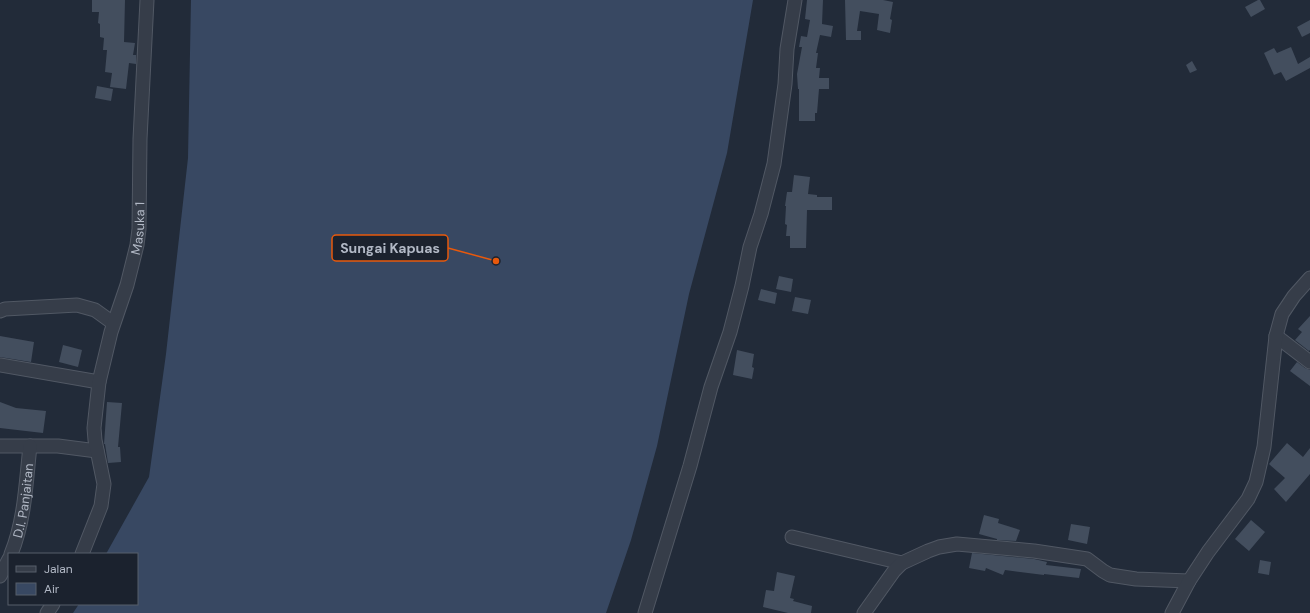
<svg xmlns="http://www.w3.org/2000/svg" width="1310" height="613" viewBox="0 0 1310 613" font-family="'DM Sans',sans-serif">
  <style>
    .water { fill: #384862 }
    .building { fill: #434e5e }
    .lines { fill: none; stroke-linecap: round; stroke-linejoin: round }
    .minor-casing { stroke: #515864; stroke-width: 15 }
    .minor { stroke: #363d49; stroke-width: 13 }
    .labels { text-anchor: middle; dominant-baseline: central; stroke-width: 3; stroke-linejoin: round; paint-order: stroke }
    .street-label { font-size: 13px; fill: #b1b8c5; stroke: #1b222e }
    .leader { fill: none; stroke: #e8590c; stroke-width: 1.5 }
    .callout-dot { fill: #e8590c; stroke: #1b222e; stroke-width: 1.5 }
    .callout { fill: #1b222e; stroke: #e8590c; stroke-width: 1.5 }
    .callout-label { font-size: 14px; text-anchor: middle; font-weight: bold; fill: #b1b8c5 }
  </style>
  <rect width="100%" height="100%" fill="#222b39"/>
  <!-- water -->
  <path class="water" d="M191,0H753L727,153L689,294L657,446L631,540L606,613H73L79,604H137V554H106L149,477L166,354L188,158Z"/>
  <!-- building -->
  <path class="building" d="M92,0H125L124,42L135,43L133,55H136V64L129,63L126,89L110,87L112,73L105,72L107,50H103L104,38L100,37V24L98,23L99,12H92Z
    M807,0H823L822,24L833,26L831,37L820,35L816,53H818L816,68H820L819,78H829V89H819L817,113H815V121H799V89H798L797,74L802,47H799L801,36L807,37L810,20L805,19Z
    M845,0H883L893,2L890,19L892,20L890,33L877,30L879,14L860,11L857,31H861V40H846Z
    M1258,0H1260L1265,9L1251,17L1245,7Z
    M1310,20V33L1302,37L1297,27Z
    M1291,47L1298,64L1310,57V68L1286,81L1281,72L1274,75L1264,53L1274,48L1277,53Z
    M1192,61L1197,70L1190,73L1186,65Z
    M97,86L113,89L111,101L95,98Z
    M794,175L810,177L808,194L817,195V197H832V210H807L806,248H790V236H786L787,225L785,224L786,206H785L787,192H792Z
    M779,276L793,279L791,292L776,289Z
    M761,289L777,293L775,304L758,300Z
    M795,297L811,300L808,314L792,311Z
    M1310,316V350L1309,351L1295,340L1302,332L1298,329Z
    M0,336L34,342L31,362L0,357Z
    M63,345L82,350L78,367L59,362Z
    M737,350L754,354L752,367L754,368L752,379L733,375Z
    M1297,362L1305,368L1310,370V386L1290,371Z
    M0,402L16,408L46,411L43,433L0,428Z
    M107,402L122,403L118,447H120L121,462L108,463L105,444H104Z
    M1287,443L1303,457L1310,448V474L1286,502L1274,489L1285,478L1269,464Z
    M984,515L999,519L998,523L1020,530L1016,541L997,540V539L979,534Z
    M1251,520L1265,532L1249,551L1235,539Z
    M1071,524L1090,527L1087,544L1068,540Z
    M972,553L1034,559L1047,562L1046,565L1081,569L1079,578L1044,574V575L1005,570L1003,575L986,568L985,571L969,568Z
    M1260,560L1271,562L1269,575L1258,573Z
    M777,572L795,576L790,598L794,599L793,601L812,606L811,613H788L763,607L766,590L774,591Z"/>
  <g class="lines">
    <defs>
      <g id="minor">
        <path d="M0,311L5,309L77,305L95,310L113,323"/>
        <path d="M1276,336L1310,362"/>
        <path d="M0,365L99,382"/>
        <path d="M0,446H58L97,451"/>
        <path d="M792,537L902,563"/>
        <path id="s1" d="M11,554C25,520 26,482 30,446"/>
        <path id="s2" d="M82,554L101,506L104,484L95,440L94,428L99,382L111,332L127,285L137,245L139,229L140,139L147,0"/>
        <path d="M0,576L9,559"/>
        <path d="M47,613L53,604"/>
        <path d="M645,613L690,466L711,387L730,332L742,286L750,247L761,214L774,164L785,84L787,49L795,0"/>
        <path d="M864,613L894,571L902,563L928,551L939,547L957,544L1034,551L1087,559L1103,571L1110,575L1136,579L1189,581"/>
        <path d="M1172,613L1189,581L1208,552L1248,499L1256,482L1264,447L1276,336L1282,314L1294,296L1310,278"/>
      </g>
    </defs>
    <!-- minor casing -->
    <use href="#minor" class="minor-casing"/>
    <!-- minor -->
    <use href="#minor" class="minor"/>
  </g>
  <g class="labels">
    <!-- street labels -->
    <g class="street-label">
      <text stroke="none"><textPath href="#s2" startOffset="336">Masuka 1</textPath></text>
      <text stroke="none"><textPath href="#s1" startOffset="55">D.I. Panjaitan</textPath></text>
    </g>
  </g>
  <!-- callouts -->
  <path class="leader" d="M496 261L448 248"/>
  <circle class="callout-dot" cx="496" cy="261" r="4"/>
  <rect class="callout" x="332" y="235" width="116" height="26" rx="4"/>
  <g class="callout-label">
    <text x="390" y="253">Sungai Kapuas</text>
  </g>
  <!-- legend -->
  <rect x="8" y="553" width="130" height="52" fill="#1b222e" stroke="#575e6a"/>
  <rect x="16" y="566" width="20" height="6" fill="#363d49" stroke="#575e6a"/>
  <text x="44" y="573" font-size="12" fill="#b1b8c5">Jalan</text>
  <rect x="16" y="583" width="20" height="12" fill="#384862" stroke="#575e6a"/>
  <text x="44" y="593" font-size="12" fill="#b1b8c5">Air</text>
</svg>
